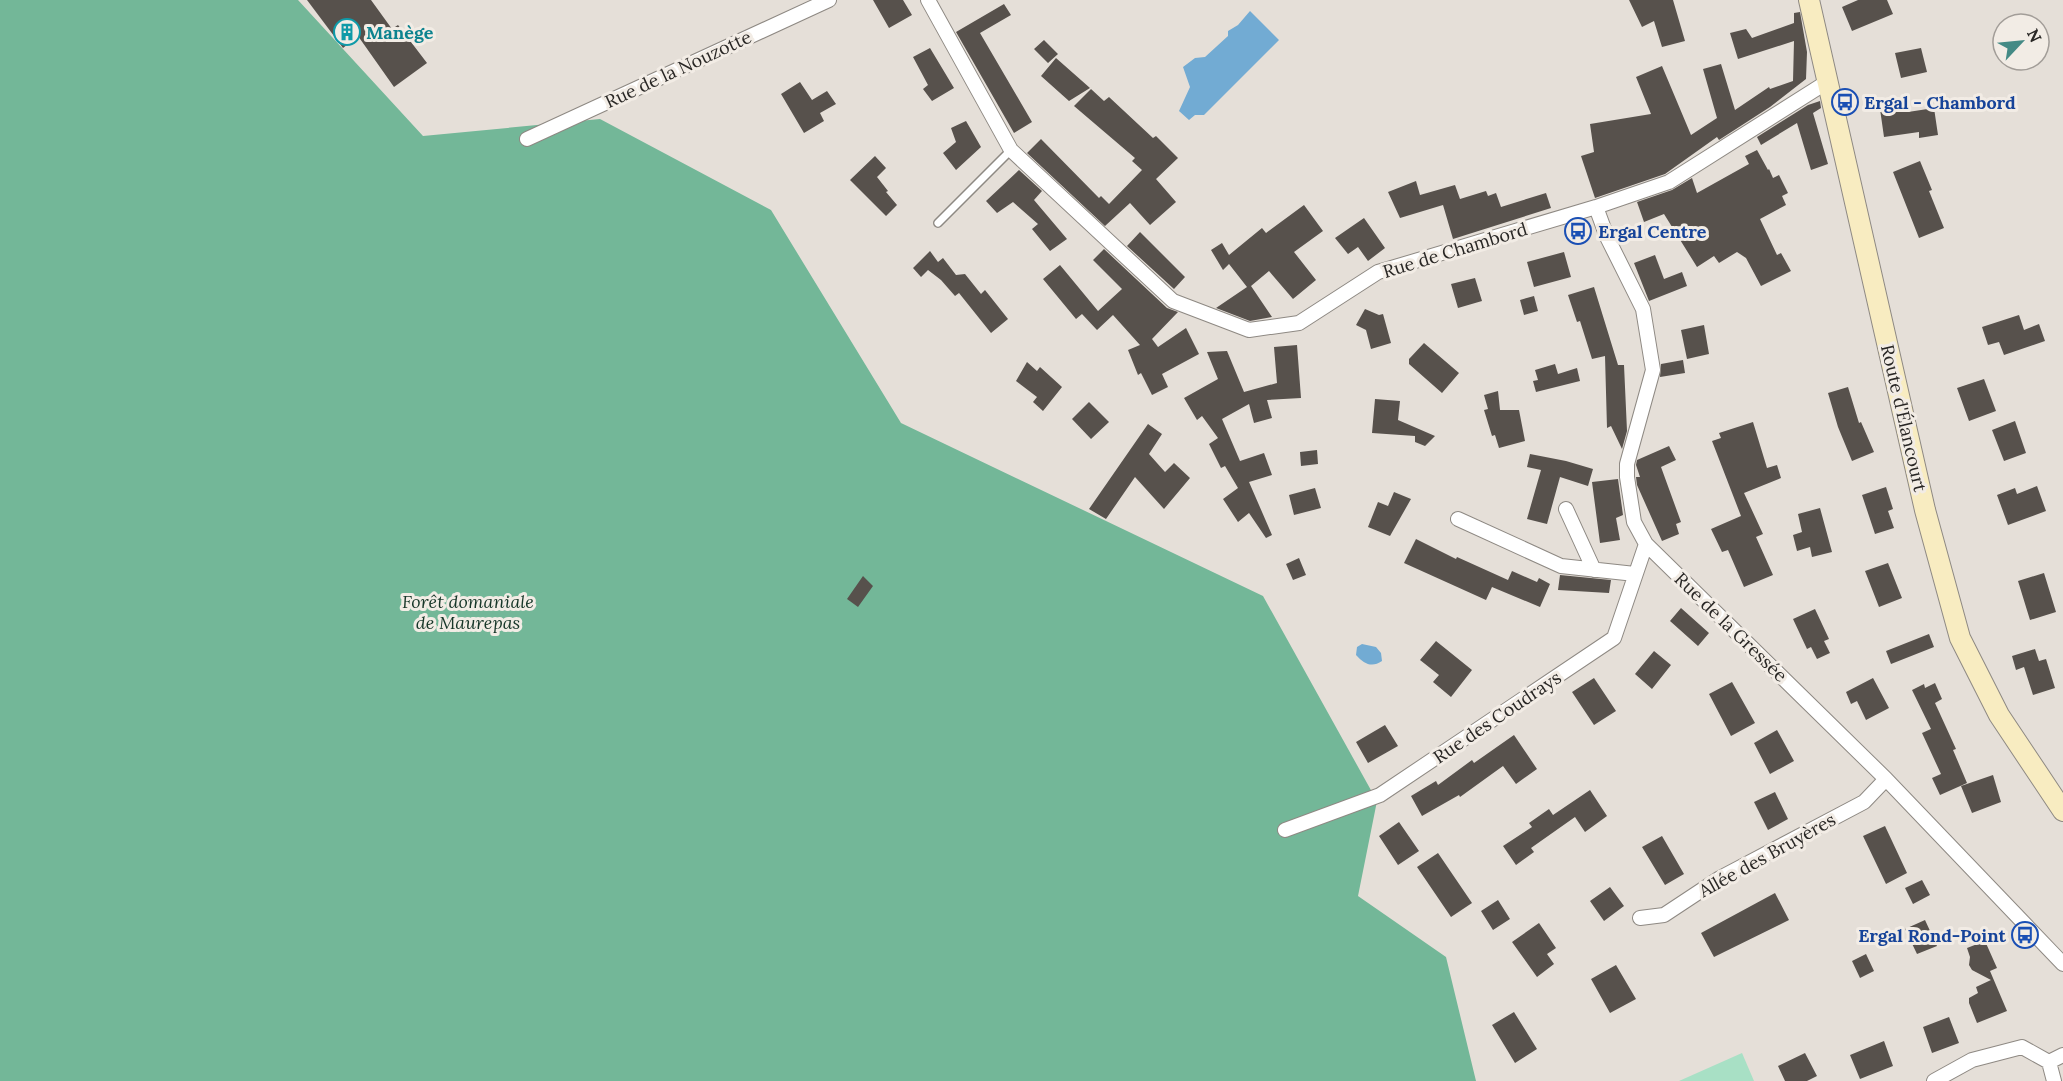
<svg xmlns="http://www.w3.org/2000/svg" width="2063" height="1081" viewBox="0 0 2063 1081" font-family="Lora,serif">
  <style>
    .green { fill: #a8e0c5 }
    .forest { fill: #73b798 }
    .water { fill: #72abd3 }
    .building { fill: #57514c }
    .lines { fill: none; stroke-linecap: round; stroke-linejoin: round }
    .lane-casing { stroke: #8e8983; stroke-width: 10 }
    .street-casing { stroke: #8e8983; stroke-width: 16 }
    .secondary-casing { stroke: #8e8983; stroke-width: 22 }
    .lane { stroke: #fff; stroke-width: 7 }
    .street { stroke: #fff; stroke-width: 14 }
    .secondary { stroke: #f8ecc1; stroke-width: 20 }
    .labels { text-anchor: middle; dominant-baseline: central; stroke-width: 6; stroke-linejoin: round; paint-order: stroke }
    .culture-label { font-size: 18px; font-weight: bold; fill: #0d838f; stroke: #f2ece5; text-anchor: start }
    .street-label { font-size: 18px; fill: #292725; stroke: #f2ece5 }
    .transit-label { font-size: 18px; font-weight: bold; fill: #164399; stroke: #f2ece5; text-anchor: start }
    .park-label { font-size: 18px; font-style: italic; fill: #163628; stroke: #f2ece5 }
  </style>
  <rect width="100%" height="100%" fill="#e5dfd8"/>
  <!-- green -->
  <path class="green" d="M1742,1053L1754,1081H1679Z"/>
  <!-- forest -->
  <path class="forest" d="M0,0H298L423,136L600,119L771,210L901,423L1263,596L1377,801L1358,896L1446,957L1476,1081H0Z"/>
  <!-- water -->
  <path class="water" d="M1250,11L1279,40L1204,115H1195L1189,120L1179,111L1190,87L1183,67L1195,58L1205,57L1228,36V31L1238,25Z
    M1362,644L1376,647L1381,653L1382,661C1372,668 1364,664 1356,655L1357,647Z"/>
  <!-- building -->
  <path class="building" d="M307,0H371L392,29L398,25L427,63L394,87L358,36L343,48Z
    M873,0H903L912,15L889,28Z
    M1629,0H1673L1685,41L1662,47L1654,21L1642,27Z
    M1858,0H1887L1893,14L1852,31L1842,7Z
    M1004,4L1011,15L980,33L1032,122L1014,133L956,32Z
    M1800,12L1807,52L1806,79L1770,107L1719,140L1717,137L1665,174L1595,198L1581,156L1594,152L1590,124L1651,114L1636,77L1662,66L1691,135L1717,118L1703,69L1721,64L1735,110L1769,87L1770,89L1793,81L1794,41L1738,59L1730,33L1746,29L1752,38L1794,23V13Z
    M1044,40L1058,54L1048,63L1034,49Z
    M930,48L954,88L932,101L923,89L928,85L913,57Z
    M1921,48L1927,72L1901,78L1895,53Z
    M1056,58L1090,88L1069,101L1041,76Z
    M800,82L812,100L827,91L836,104L820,113L824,121L804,133L781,94Z
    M1091,89L1104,101L1109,97L1153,138L1156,136L1178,158L1156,179L1176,202L1150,225L1130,203L1105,226L1027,153L1041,139L1099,198L1101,196L1109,204L1142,170L1132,161L1135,158L1074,106Z
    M1820,101L1821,108L1813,113L1828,164L1811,170L1797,123L1761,145L1757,137L1808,105Z
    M1907,105L1908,112L1934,108L1938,135L1919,138V132L1884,137L1880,109Z
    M966,121L981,147L956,170L943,153L956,142L951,128Z
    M1757,150L1768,170L1769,169L1773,178L1779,175L1788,193L1782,196L1786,205L1760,219L1777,255L1781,253L1791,271L1761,286L1746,258L1737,252L1719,263L1714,256L1697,267L1664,214L1644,222L1637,202L1672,190L1692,178L1697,193L1749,164L1745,156Z
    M875,156L886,168L877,177L888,191L886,192L897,205L886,216L850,180Z
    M1920,161L1932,190L1929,191L1944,228L1919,238L1893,172Z
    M1019,170L1042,191L1034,200L1067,239L1050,251L1032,229L1038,224L1013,202L997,213L986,201Z
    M1416,181L1420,195L1455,185L1460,199L1486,191L1488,196L1496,193L1501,207L1546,193L1551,208L1453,239L1443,205L1400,218L1388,192Z
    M1304,205L1323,231L1294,252L1316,280L1293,299L1269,271L1251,286L1272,317L1250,321L1216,308L1247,287L1229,264L1223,270L1211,250L1222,243L1229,255L1262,228L1266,233Z
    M1364,218L1385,248L1368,261L1358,247L1348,254L1335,238Z
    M1140,232L1185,277L1174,289L1127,246Z
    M1104,249L1167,308L1178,312L1152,339L1158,347L1186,328L1199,354L1162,374L1168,387L1152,395L1141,373L1138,375L1128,350L1140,345L1113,315L1097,330L1082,314L1076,319L1043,279L1060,265L1098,311L1122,289L1093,260Z
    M930,251L938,262L943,258L956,275L965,274L981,294L985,290L1008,319L991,333L959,293L955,296L941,280L928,270L921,277L913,268Z
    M1564,252L1571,277L1534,287L1527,262Z
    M1655,255L1664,279L1682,272L1687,286L1649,301L1634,263Z
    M1475,278L1482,301L1458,308L1451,284Z
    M1594,287L1618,365H1624L1627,431L1622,449L1611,426L1607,428L1605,356L1592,359L1580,321L1577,322L1568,295Z
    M1534,296L1538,311L1524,315L1520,300Z
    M1365,309L1379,315L1383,314L1391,343L1371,349L1366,330L1356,325Z
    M2019,315L2024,330L2039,324L2045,341L2004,355L1999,342L1988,345L1982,327Z
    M1704,325L1709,354L1687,359L1681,330Z
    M1424,343L1459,373L1442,393L1409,364V359Z
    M1297,345L1301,398L1267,400L1272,418L1254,423L1249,404L1222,419L1240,461L1264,453L1272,475L1249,482L1272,535L1266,538L1249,513L1238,522L1223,499L1238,488L1225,466L1221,468L1209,444L1218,438L1202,416L1197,420L1184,398L1218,379L1207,352L1227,351L1244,392L1277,383L1274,347Z
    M1683,360L1685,373L1660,377L1661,364Z
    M1027,362L1037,371L1040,367L1062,387L1043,411L1033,402L1037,397L1016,381Z
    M1555,364L1558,374L1577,368L1580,381L1536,392L1533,381L1538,380L1535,370Z
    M1984,379L1996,411L1969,421L1957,388Z
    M1848,387L1859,423L1861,422L1874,452L1852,461L1838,427L1828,393Z
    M1498,391L1500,410H1519L1525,441L1499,448L1495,435L1492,436L1484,410L1488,409L1484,395Z
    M1375,399L1400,401L1398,420L1435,436L1425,446L1415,442V436L1372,433Z
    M1089,402L1109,422L1091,439L1072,419Z
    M2015,421L2026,453L2004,461L1992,430Z
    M1753,422L1767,468L1777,465L1781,478L1744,493L1763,534L1756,537L1773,575L1744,587L1728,550L1722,552L1711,529L1741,516L1712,441L1721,438L1719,433Z
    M1148,424L1162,434L1149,454L1165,472L1174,463L1190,478L1164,509L1135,477L1106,519L1089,509Z
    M1669,446L1676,460L1661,467L1681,522L1676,524L1679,534L1662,541L1637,485L1636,477H1640L1636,465L1637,460Z
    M1317,450L1318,464L1301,466L1300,452Z
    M1530,454L1566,461L1593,469L1588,486L1560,477L1547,524L1527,519L1541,470L1527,467Z
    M1618,479L1623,515L1616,518L1620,540L1600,543L1592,482Z
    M2037,486L2046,511L2008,525L1997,495L2015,488L2017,494Z
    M1886,487L1893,509L1888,511L1894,528L1875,534L1862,495Z
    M1315,488L1321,508L1294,515L1289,495Z
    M1394,492L1411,499L1390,536L1368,527L1378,502L1388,506Z
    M1820,508L1832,552L1812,557L1810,547L1797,551L1793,535L1802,532L1798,514Z
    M1416,539L1456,559L1457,557L1508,580L1512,571L1537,582L1539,578L1550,584L1540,607L1492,587L1486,600L1404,563Z
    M1299,558L1306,575L1293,580L1286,564Z
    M1888,563L1902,598L1879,607L1865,571Z
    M2044,573L2056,612L2030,620L2018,581Z
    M1560,575L1611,580L1609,593L1558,590Z
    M863,576L873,586L858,607L847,599Z
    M1681,608L1709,633L1698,646L1670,621Z
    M1815,609L1829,639L1824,641L1830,653L1817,659L1811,647L1807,649L1793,619Z
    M1929,634L1934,647L1891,664L1886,651Z
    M1436,641L1472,670L1451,697L1433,682L1439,675L1420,660Z
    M2035,649L2039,661L2046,659L2055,688L2033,695L2024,667L2016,670L2012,656Z
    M1654,651L1671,665L1652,689L1635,674Z
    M1594,678L1616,711L1594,725L1572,692Z
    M1873,678L1889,708L1866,720L1857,701L1851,704L1846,692Z
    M1732,682L1755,723L1731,736L1709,694Z
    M1935,683L1942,699L1935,703L1956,749L1953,750L1967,783L1940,795L1932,778L1941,774L1922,733L1931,729L1912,690L1924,684L1925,688Z
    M1385,725L1398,746L1368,763L1356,742Z
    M1777,730L1794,761L1770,774L1754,743Z
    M1514,735L1537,769L1516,784L1503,766L1460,797L1459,795L1422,816L1411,796L1436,781L1438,785L1472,760L1474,763Z
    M1993,775L2001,802L1972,813L1961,786Z
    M1590,790L1607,816L1585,832L1575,817L1531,848L1534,852L1516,865L1503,846L1532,827L1529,823L1549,809L1553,815Z
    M1775,792L1788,819L1768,830L1754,802Z
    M1399,822L1419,851L1398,865L1379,836Z
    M1885,826L1907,873L1886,884L1863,836Z
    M1662,836L1684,874L1665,885L1642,847Z
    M1438,853L1472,903L1451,917L1417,867Z
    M1922,880L1930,895L1913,904L1905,888Z
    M1610,887L1624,906L1604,921L1590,901Z
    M1775,893L1789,920L1714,957L1701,933Z
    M1498,900L1510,919L1493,930L1481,911Z
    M1925,920L1937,946L1917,954L1905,929Z
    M1539,923L1556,948L1547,954L1554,964L1537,977L1512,942Z
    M1985,941L1997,968L1990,971L2007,1011L1977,1023L1969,1003V998L1978,993L1976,987L1991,980L1972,970L1969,965L1970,957L1967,948Z
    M1866,954L1874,971L1860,978L1852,961Z
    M1616,965L1636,999L1610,1013L1591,979Z
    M1514,1012L1537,1049L1515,1063L1492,1025Z
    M1949,1017L1959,1043L1932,1053L1923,1027Z
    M1884,1041L1893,1066L1860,1079L1850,1055Z
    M1805,1053L1817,1076L1807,1081H1785L1778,1066Z"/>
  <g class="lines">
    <defs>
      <path id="lane" d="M938,223L1011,150"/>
      <path id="street" d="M928,0L1011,150L1173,301L1249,330L1299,323L1378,272L1596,207L1669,182L1827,82
        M527,139L829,0
        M1596,207L1607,237L1643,309L1653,370L1627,464V477L1634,522L1646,544L1886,779L2063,964
        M1566,509L1594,570
        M1458,519L1561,566L1635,574
        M1285,830L1380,795L1614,638L1646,544
        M1640,918L1664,915L1720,878L1864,802L1886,779
        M1934,1081L1972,1060L2022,1047L2049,1062
        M2054,1081L2049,1062L2063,1055"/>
      <path id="secondary" d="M1809,0L1925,510L1960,638L1999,715L2063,811"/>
    </defs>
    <!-- lane casing -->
    <use href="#lane" class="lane-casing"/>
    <!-- street casing -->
    <use href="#street" class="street-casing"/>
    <!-- secondary casing -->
    <use href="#secondary" class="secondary-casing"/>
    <!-- lane -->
    <use href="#lane" class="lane"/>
    <!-- street -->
    <use href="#street" class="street"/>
    <!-- secondary -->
    <use href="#secondary" class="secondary"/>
  </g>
  <!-- icons -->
  <defs>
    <symbol id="building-ring" viewBox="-11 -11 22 22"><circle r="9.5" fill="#f2ece5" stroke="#0f9aa8" stroke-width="1.5"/><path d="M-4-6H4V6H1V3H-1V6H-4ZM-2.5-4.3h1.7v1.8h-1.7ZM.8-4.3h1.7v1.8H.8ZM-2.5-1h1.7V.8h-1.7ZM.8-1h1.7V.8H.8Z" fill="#0f9aa8"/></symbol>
    <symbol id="bus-ring" viewBox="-11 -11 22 22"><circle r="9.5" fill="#f2ece5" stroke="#1a4fb4" stroke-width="1.5"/><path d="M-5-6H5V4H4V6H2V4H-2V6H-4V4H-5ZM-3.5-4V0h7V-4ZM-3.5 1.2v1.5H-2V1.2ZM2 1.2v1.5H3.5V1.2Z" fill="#1a4fb4"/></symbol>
  </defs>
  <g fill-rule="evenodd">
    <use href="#building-ring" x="332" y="17" width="30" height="30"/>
    <use href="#bus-ring" x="1830" y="87" width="30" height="30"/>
    <use href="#bus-ring" x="1563" y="216" width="30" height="30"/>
    <use href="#bus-ring" x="2010" y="920" width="30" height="30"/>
  </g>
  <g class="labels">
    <!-- culture labels -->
    <g class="culture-label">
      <text x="366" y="32">Manège</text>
    </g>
    <!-- street labels -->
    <g class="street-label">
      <text transform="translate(678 69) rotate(-25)">Rue de la Nouzotte</text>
      <text transform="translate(1455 250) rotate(-17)">Rue de Chambord</text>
      <text transform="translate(1904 418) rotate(77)">Route d'Élancourt</text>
      <text transform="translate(1731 627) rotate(44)">Rue de la Gressée</text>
      <text transform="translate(1497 717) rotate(-34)">Rue des Coudrays</text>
      <text transform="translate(1767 855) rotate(-29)">Allée des Bruyères</text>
    </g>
    <!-- transit labels -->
    <g class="transit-label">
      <text x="1864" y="102">Ergal - Chambord</text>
      <text x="1598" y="231">Ergal Centre</text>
      <text x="2006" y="935" text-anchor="end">Ergal Rond-Point</text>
    </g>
    <!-- park labels -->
    <g class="park-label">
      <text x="468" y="601">Forêt domaniale<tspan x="468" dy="21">de Maurepas</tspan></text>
    </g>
  </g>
  <!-- north arrow -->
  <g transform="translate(2021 42) rotate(64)"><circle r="28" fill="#f2ece5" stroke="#a29d98" stroke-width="1.5"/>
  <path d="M0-4.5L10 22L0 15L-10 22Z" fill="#448a85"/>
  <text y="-9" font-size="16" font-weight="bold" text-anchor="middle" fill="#292725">N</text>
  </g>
</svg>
